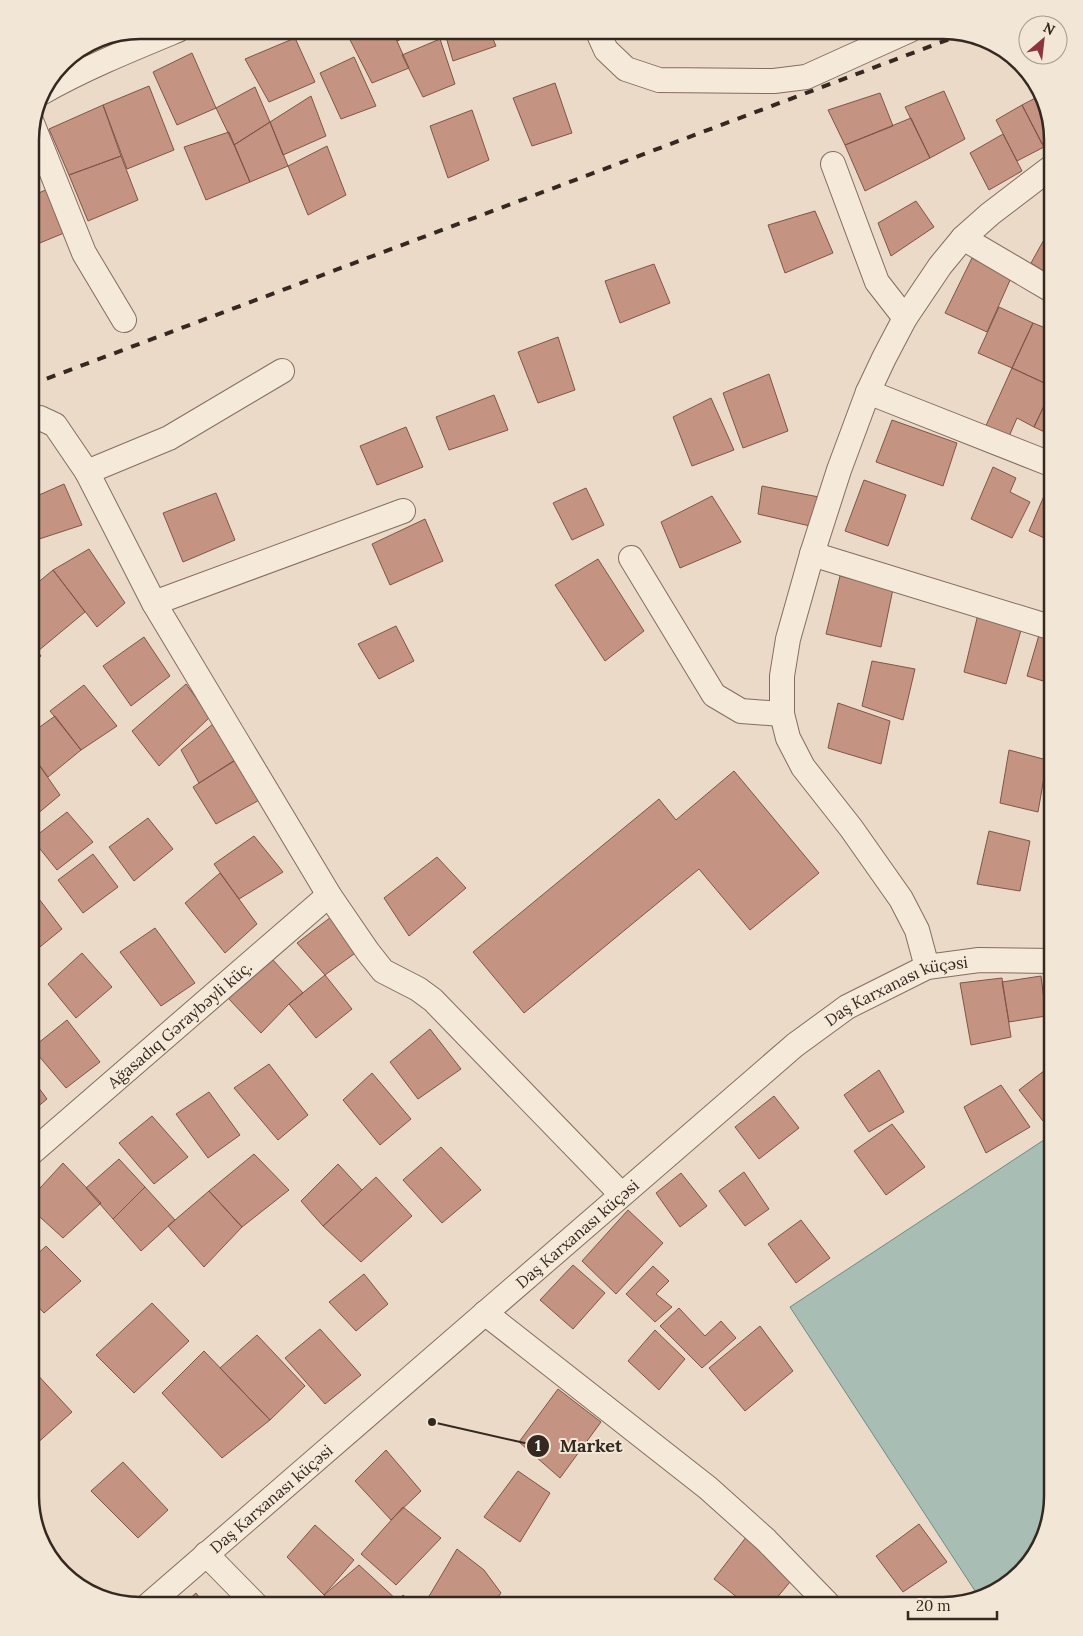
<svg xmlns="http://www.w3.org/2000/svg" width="1083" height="1636" viewBox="0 0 1083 1636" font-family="Lora,serif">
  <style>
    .water { fill: #a8beb4; stroke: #6f8b80 }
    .building { fill: #c49381; stroke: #805547 }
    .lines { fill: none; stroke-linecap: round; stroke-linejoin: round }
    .minor-casing { stroke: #846d5e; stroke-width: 26 }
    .minor { stroke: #f5e9d9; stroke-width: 24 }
    .rail { stroke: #352820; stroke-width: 4; stroke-dasharray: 9 9; stroke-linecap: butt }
    .labels { text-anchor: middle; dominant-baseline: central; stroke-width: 4; stroke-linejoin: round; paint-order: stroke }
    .street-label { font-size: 16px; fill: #352820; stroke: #f2e6d6 }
    .rim { fill: none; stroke: #352820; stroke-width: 2.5 }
    .leader { fill: none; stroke: #352820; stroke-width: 2 }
    .callout-dot { fill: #352820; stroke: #f2e6d6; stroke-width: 2 }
    .mark-label { font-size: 15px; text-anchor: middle; font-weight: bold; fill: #fff }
    .callout-label { font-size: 18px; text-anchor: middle; font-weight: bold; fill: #352820; stroke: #f2e6d6; stroke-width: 4; stroke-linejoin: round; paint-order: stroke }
  </style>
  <rect width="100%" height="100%" fill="#eadac7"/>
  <!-- water -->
  <path class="water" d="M1053,1134V1497L1038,1552L998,1591L979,1597L790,1307Z"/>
  <!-- building -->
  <path class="building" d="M345,30H392L409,68L372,83Z
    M392,30H422L397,41Z
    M444,30H489L496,46L453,61Z
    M532,30H553L536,38Z
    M295,38L315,82L269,102L245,59Z
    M440,39L455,84L423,97L402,55Z
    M192,53L216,108L177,125L153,72Z
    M354,57L376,106L341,119L320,73Z
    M555,83L572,133L532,146L513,98Z
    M149,86L174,150L127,169L103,105Z
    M255,87L270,122L234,145L216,108Z
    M944,91L965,139L930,158L905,107Z
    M880,93L893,126L845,145L828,110Z
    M1041,95L1053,138L1042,144L1022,105Z
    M311,96L326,136L283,155L270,122Z
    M103,105L121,156L69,175L49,129Z
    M1022,105L1044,147L1017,161L996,120Z
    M472,110L489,160L448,178L430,126Z
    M911,118L930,158L865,191L845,145Z
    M270,122L288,166L250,182L234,145Z
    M229,132L250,182L206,200L184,147Z
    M1003,134L1022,171L989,190L970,153Z
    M327,146L346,195L308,215L288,166Z
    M121,156L138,200L88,221L69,175Z
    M52,187L69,231L30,247V197Z
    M1053,200V213L1047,209Z
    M916,201L934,227L891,256L878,223Z
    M815,211L833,253L785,273L768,225Z
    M1051,227L1053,228V277L1031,263Z
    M972,258L1011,278L987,332L945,313Z
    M654,264L670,303L620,323L605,281Z
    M999,307L1033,323L1012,368L978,353Z
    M1033,323L1053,331V387L1012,368Z
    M558,337L575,390L538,403L518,352Z
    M1012,368L1053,387L1034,427L1017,418L1007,441L984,430Z
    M769,374L788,431L743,448L723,393Z
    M1053,387V436L1034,427Z
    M494,395L508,430L449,450L436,417Z
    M711,398L734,450L692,466L673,417Z
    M892,420L957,443L943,486L876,462Z
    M406,427L423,467L377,485L360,446Z
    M993,467L1016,478L1010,492L1030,502L1012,538L971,519Z
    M1053,475V542L1029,531Z
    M864,480L906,495L888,546L845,531Z
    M64,484L82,525L30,542V499Z
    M762,486L819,497L810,526L758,514Z
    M586,488L604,525L572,540L553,503Z
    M216,493L235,540L183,562L163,513Z
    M712,496L741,542L680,568L661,522Z
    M425,519L443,561L390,585L372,544Z
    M89,549L125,603L97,627L53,570Z
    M598,559L644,631L605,661L555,585Z
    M53,570L85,612L38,651L30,641V589Z
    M840,576L893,589L881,647L826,634Z
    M979,610L1023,623L1006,684L964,672Z
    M396,626L414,661L379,679L358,644Z
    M1039,635L1053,640V684L1027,676Z
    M144,637L170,676L131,706L103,666Z
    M30,641L41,656L30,665Z
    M872,661L915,669L903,720L862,706Z
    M186,684L210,717L159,766L132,731Z
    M84,685L117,726L81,750L50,711Z
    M838,703L890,721L881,764L828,748Z
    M55,716L81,750L48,777L30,752V734Z
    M213,724L236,760L199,783L181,750Z
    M1009,750L1047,760L1038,812L1000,803Z
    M30,752L60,795L30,820Z
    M238,758L263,798L216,824L193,787Z
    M734,771L819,873L750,930L699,869L524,1013L473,952L659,799L676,820Z
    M67,812L93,842L57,870L32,839Z
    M148,818L173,849L134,881L109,847Z
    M989,831L1030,841L1020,891L977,884Z
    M254,836L283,872L239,899L214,864Z
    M93,854L118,887L83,913L58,880Z
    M437,857L466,888L409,936L384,898Z
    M220,873L257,924L225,953L185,903Z
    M30,889L36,895L30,900Z
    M36,895L62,929L30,955V900Z
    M331,917L358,951L325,975L297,943Z
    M155,928L195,983L161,1006L120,952Z
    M82,953L112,987L76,1018L48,984Z
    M273,960L303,993L289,1004L261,1033L228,998Z
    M325,975L352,1009L316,1038L289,1004Z
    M1041,976L1046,1016L1009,1022L1002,982Z
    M1002,978L1011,1037L971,1045L960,983Z
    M67,1020L100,1062L66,1088L32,1048Z
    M430,1029L461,1069L418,1099L390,1062Z
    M269,1064L308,1115L278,1140L234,1088Z
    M1053,1064V1113L1043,1121L1019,1090Z
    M879,1070L904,1112L869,1132L844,1095Z
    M372,1073L411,1119L380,1145L343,1100Z
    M30,1076L47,1099L30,1113Z
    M1001,1085L1030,1127L986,1153L964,1107Z
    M209,1092L240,1135L208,1158L176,1114Z
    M774,1096L799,1128L759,1159L735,1127Z
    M152,1116L188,1157L154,1184L119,1143Z
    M892,1124L925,1167L886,1195L854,1151Z
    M441,1147L481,1190L442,1223L403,1180Z
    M254,1154L289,1190L242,1227L209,1191Z
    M119,1159L145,1187L113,1219L86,1188Z
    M63,1163L101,1203L63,1238L30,1208V1199Z
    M338,1164L362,1190L323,1226L301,1201Z
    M744,1172L769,1209L745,1226L719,1191Z
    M681,1173L707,1206L680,1227L656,1193Z
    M376,1177L412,1216L361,1262L323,1226Z
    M145,1187L175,1220L141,1251L113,1219Z
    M209,1191L242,1227L204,1267L168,1226Z
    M628,1210L663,1243L616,1294L582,1261Z
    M801,1220L830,1258L796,1283L768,1244Z
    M46,1246L81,1281L44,1313L30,1298V1261Z
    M573,1265L605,1293L573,1329L540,1300Z
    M653,1266L669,1281L656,1294L672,1307L655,1322L626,1294Z
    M364,1274L388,1304L356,1331L329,1302Z
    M152,1303L189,1341L134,1393L96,1355Z
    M679,1308L705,1336L721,1321L736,1338L702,1368L660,1326Z
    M760,1326L793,1371L745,1411L709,1368Z
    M320,1329L361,1375L325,1404L285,1358Z
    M655,1330L685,1359L659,1390L628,1361Z
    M257,1335L305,1386L270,1420L220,1368Z
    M204,1351L270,1420L222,1458L162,1393Z
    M33,1370L72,1412L34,1446L30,1442V1372Z
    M558,1389L601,1422L560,1478L519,1442Z
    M386,1450L421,1491L391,1520L355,1481Z
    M123,1462L168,1510L138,1538L91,1491Z
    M518,1471L550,1493L520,1542L484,1517Z
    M403,1507L441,1538L396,1585L361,1554Z
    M919,1524L947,1562L903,1592L876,1556Z
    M315,1525L354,1560L324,1595L287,1557Z
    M747,1536L795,1576L770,1606H748L714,1579Z
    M457,1549L484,1570L501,1593L491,1606H437L428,1598Z
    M359,1565L398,1601L393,1606H336L324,1595Z
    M196,1593L206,1606H181Z
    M403,1595L416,1606H393Z"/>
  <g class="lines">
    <defs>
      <g id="minor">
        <path d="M597,30L606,50L626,69L659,80L774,81L806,77L910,30"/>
        <path d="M41,93C85,68 132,49 178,30"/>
        <path d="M32,123L84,253L124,320"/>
        <path d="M833,164L877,282L905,318"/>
        <path d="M963,238L1053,291"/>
        <path d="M868,392L1053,465"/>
        <path d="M30,419L40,418L55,425L87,472L169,438L282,371"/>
        <path d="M87,472L154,603L329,895L368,952L383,971L418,989L433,1000L621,1194"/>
        <path d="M812,554L1053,628"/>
        <path d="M631,558L714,695L741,711L782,714"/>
        <path d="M154,603L403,511"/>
        <path d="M927,967L917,930L901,899L851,828L803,767L788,738L782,714V676L788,639L812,554L839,470L868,392L884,358L905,318L940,266L963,238L990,214L1053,166"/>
        <path id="s1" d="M30,1154L329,895"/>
        <path d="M485,1313L708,1488L766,1540L830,1606"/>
        <path d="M206,1554L257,1606"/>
        <path id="s2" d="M147,1606L795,1045L847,1007L927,967L979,960L1053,961"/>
      </g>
    </defs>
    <!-- minor casing -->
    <use href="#minor" class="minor-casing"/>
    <!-- minor -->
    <use href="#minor" class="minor"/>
    <!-- rail -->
    <path class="rail" d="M30,385L963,34"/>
  </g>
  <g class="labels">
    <!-- street labels -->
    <g class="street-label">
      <text stroke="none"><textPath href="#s2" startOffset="974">Daş Karxanası küçəsi</textPath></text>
      <text stroke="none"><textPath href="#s1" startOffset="198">Ağasadıq Gəraybəyli küç.</textPath></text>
      <text stroke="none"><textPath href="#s2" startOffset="569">Daş Karxanası küçəsi</textPath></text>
      <text stroke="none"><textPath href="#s2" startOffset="164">Daş Karxanası küçəsi</textPath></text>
    </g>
  </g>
  <!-- crop -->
  <path d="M0 0H1083V1636H0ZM140 39H943A101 101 0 0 1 1044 140V1496A101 101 0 0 1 943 1597H140A101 101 0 0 1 39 1496V140A101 101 0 0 1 140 39Z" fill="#f2e6d6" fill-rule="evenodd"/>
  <path class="rim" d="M140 39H943A101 101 0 0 1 1044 140V1496A101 101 0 0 1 943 1597H140A101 101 0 0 1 39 1496V140A101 101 0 0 1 140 39Z"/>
  <!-- callouts -->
  <path class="leader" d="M432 1422L538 1446"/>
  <g class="callout-dot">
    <circle cx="432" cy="1422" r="5"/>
    <circle cx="538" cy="1446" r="12"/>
  </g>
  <g class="mark-label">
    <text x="538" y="1451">1</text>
  </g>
  <g class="callout-label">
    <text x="591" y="1452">Market</text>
  </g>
  <!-- north arrow -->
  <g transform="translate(1043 40) rotate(28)"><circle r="24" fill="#f2e6d6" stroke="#a69a8d"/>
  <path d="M0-4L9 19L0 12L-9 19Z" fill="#8c3442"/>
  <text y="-8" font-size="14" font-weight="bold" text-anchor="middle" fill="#352820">N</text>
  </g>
  <!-- scale -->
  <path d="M908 1611v8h89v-8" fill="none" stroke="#352820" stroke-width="2.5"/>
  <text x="916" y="1611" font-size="15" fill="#352820" stroke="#f2e6d6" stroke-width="4" paint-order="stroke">20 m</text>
</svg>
